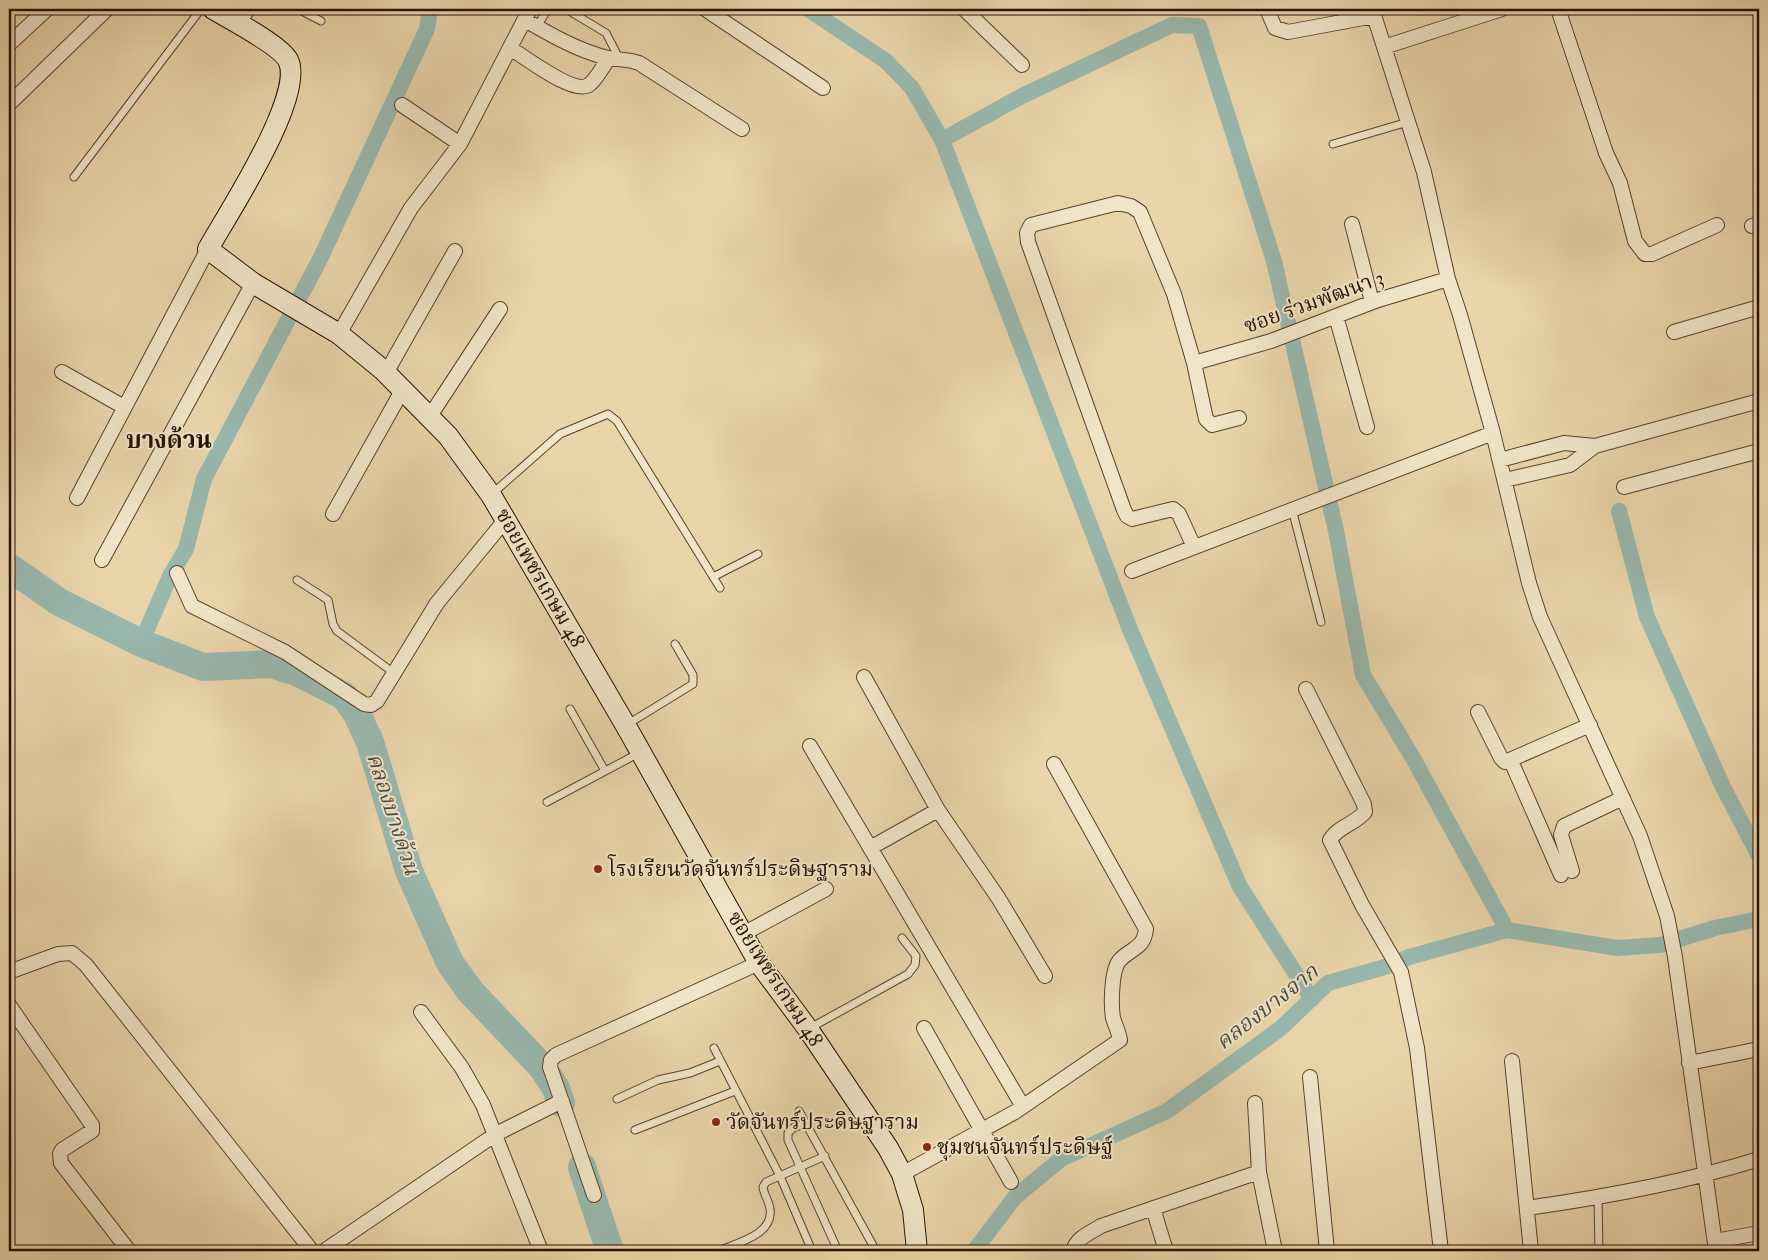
<svg xmlns="http://www.w3.org/2000/svg" width="1768" height="1260" viewBox="0 0 1768 1260" font-family="'IM FELL Double Pica','Noto Serif Thai',serif">
  <style>
    .lines { fill: none; stroke-linecap: round; stroke-linejoin: round }
    .canal { stroke: #98b8ae; stroke-width: 16 }
    .river { stroke: #98b8ae; stroke-width: 28 }
    .lane-casing { stroke: #58412d; stroke-width: 9 }
    .street-casing { stroke: #58412d; stroke-width: 16 }
    .secondary-casing { stroke: #281003; stroke-width: 22 }
    .lane { stroke: #f1e4c8; stroke-width: 7 }
    .street { stroke: #f1e4c8; stroke-width: 14 }
    .secondary { stroke: #f1e4c8; stroke-width: 20 }
    .poi-dot { fill: #8f2418; stroke: #f1e4c8; stroke-width: 2 }
    .labels { text-anchor: middle; dominant-baseline: central; stroke-width: 4; stroke-linejoin: round; paint-order: stroke }
    .street-label { font-size: 21px; fill: #281003; stroke: #f1e4c8 }
    .poi-label { font-size: 21px; fill: #281003; stroke: #f1e4c8; text-anchor: start }
    .water-label { font-size: 22px; font-style: italic; fill: #4f4b3f; stroke: #f1e4c8 }
    .quarter-label { font-size: 24px; font-weight: bold; fill: #281003; stroke: #f1e4c8 }
  </style>
  <rect width="100%" height="100%" fill="#ead5aa"/>
  <filter id="stains"><feTurbulence type="fractalNoise" baseFrequency=".004" numOctaves="4"/><feColorMatrix values="0 0 0 0 .2 0 0 0 0 .09 0 0 0 0 .02 0 0 0 .5 -.17"/></filter>
  <radialGradient id="worn" r=".72"><stop offset=".6" stop-color="#630" stop-opacity="0"/><stop offset="1" stop-color="#630" stop-opacity=".3"/></radialGradient>
  <g class="lines">
    <!-- canal -->
    <path class="canal" d="M808,9L886,61L912,88L942,140L1129,627L1240,887L1312,999
      M942,140L1022,96L1172,25L1199,26L1274,261L1336,531L1363,675L1413,758L1507,930
      M1619,511L1647,617L1723,787L1759,856
      M141,643L171,574L186,549L204,479L320,259L427,29L430,9
      M974,1251L1015,1197L1061,1159L1167,1111L1281,1028L1328,983L1385,967L1409,957L1507,930L1617,948L1660,945L1715,928L1759,919"/>
    <!-- river -->
    <path class="river" d="M9,567L59,602L141,643L203,667L271,664L299,673L344,696L356,712L370,742L409,871L450,963L470,991L542,1067L556,1088L561,1103
      M582,1167L610,1251"/>
    <defs>
      <path id="lane" d="M298,9L321,21
        M566,9L606,33L619,58
        M537,26L548,9
        M1333,144L1408,122
        M74,177L201,9
        M493,493L560,434L608,414L617,421L720,588
        M1292,509L1321,622
        M713,577L758,554
        M297,580L328,600L333,624L337,631L394,673
        M570,709L605,771
        M628,724L693,684V675L675,644
        M547,802L639,753
        M810,1028L908,974L915,965L916,956L902,938
        M714,1048L780,1176L812,1251
        M617,1099L658,1080L690,1073L720,1061
        M799,1111L876,1251
        M806,1123L793,1128L788,1133V1140L838,1251
        M635,1130L735,1091
        M1598,1198L1599,1251
        M719,1251C736,1243 774,1235 770,1209C769,1201 764,1195 763,1187L766,1182L825,1156"/>
      <path id="street" d="M705,9L823,88
        M964,9L1022,65
        M1267,9L1275,28L1288,32L1374,16
        M1372,9L1424,172L1448,279L1460,315L1493,433L1529,583L1540,617L1640,836L1667,916L1675,957L1716,1251
        M1558,9L1606,153L1620,183L1635,241L1645,254H1652L1717,225
        M525,20C551,35 579,51 608,58C619,60 628,59 639,63L742,129
        M238,24L248,9
        M9,44L47,9
        M1384,47L1502,9
        M510,48C525,57 576,97 590,84C598,77 603,66 609,58
        M9,104L107,9
        M402,105L460,144
        M1352,224L1372,302
        M1752,226L1759,224
        M1336,316L1367,427
        M1674,332L1759,307
        M339,334L411,208L460,144L530,9
        M1194,363L1271,341L1378,300L1448,279
        M62,372L124,407
        M386,373L455,251
        M430,416L500,309
        M1500,460L1564,443L1595,446L1759,401
        M1505,480L1570,465L1595,446
        M1624,487L1759,451
        M77,498L208,249
        M333,514L403,389
        M1194,547L1179,514L1173,509L1132,519L1127,516L1124,510L1028,242L1027,233L1031,225L1118,203L1131,206L1140,212L1174,294L1194,363L1206,419L1212,425L1239,418
        M102,560L253,283
        M1132,571L1493,433
        M177,573L192,606L285,652L364,704L371,705L377,701L437,603L506,519
        M864,677L938,810L999,899L1045,976
        M1306,689L1364,804L1365,812C1355,824 1337,827 1330,840L1362,905L1401,972L1417,1048L1441,1251
        M1478,712L1501,758L1505,762L1590,725
        M810,746L1022,1105
        M1511,761L1561,875
        M870,848L938,810
        M1572,871L1561,835L1564,826L1623,798
        M743,934L826,889
        M9,972L58,954L72,953L86,965L312,1251
        M9,1005L92,1125V1131L62,1150L60,1154L61,1163L129,1251
        M421,1012L462,1068L483,1105L541,1251
        M924,1028L1011,1182
        M1512,1061L1531,1251
        M1689,1063L1759,1049
        M1310,1077L1327,1251
        M1255,1103L1259,1172L1274,1246
        M902,1174L1015,1112L1120,1040C1119,1032 1115,1025 1113,1018C1111,1006 1111,969 1120,960C1131,948 1144,949 1146,929L1054,764
        M594,1195L550,1067L551,1060L556,1055L759,963
        M1153,1208L1166,1251
        M1527,1208C1605,1197 1683,1183 1759,1159
        M1715,1241L1759,1233
        M324,1251L496,1134L562,1101
        M1073,1251C1076,1238 1090,1233 1101,1226L1259,1172"/>
      <path id="secondary" d="M213,9C230,19 280,45 288,60C306,95 227,215 208,249L253,283L339,334L383,370L448,436L491,495L626,726L759,963L808,1029L888,1148L902,1174L913,1210L917,1251"/>
    </defs>
    <!-- lane casing -->
    <use href="#lane" class="lane-casing"/>
    <!-- street casing -->
    <use href="#street" class="street-casing"/>
    <!-- secondary casing -->
    <use href="#secondary" class="secondary-casing"/>
    <!-- lane -->
    <use href="#lane" class="lane"/>
    <!-- street -->
    <use href="#street" class="street"/>
    <!-- secondary -->
    <use href="#secondary" class="secondary"/>
  </g>
  <!-- markers -->
  <g class="poi-dot">
    <circle cx="598" cy="869" r="5"/>
    <circle cx="716" cy="1122" r="5"/>
    <circle cx="927" cy="1147" r="5"/>
  </g>
  <g class="labels">
    <!-- street labels -->
    <g class="street-label">
      <text transform="translate(1314 302) rotate(-20)">ซอย ร่วมพัฒนา 3</text>
      <text transform="translate(540 578) rotate(60)">ซอยเพชรเกษม 48</text>
      <text transform="translate(775 979) rotate(57)">ซอยเพชรเกษม 48</text>
    </g>
    <!-- poi labels -->
    <g class="poi-label">
      <text x="608" y="869">โรงเรียนวัดจันทร์ประดิษฐาราม</text>
      <text x="726" y="1122">วัดจันทร์ประดิษฐาราม</text>
      <text x="937" y="1147">ชุมชนจันทร์ประดิษฐ์</text>
    </g>
    <!-- water labels -->
    <g class="water-label">
      <text transform="translate(393 814) rotate(72)">คลองบางด้วน</text>
      <text transform="translate(1267 1007) rotate(-38)">คลองบางจาก</text>
    </g>
    <!-- quarter labels -->
    <g class="quarter-label">
      <text x="169" y="440">บางด้วน</text>
    </g>
  </g>
  <!-- margin -->
  <rect width="1768" height="1260" fill="none" stroke="#ead5aa" stroke-width="30"/>
  <rect x="10" y="10" width="1748" height="1240" fill="none" stroke="#281003" stroke-width="2.5"/>
  <rect x="15" y="15" width="1738" height="1230" fill="none" stroke="#281003"/>
  <rect width="100%" height="100%" filter="url(#stains)"/>
  <rect width="100%" height="100%" fill="url(#worn)"/>
</svg>
